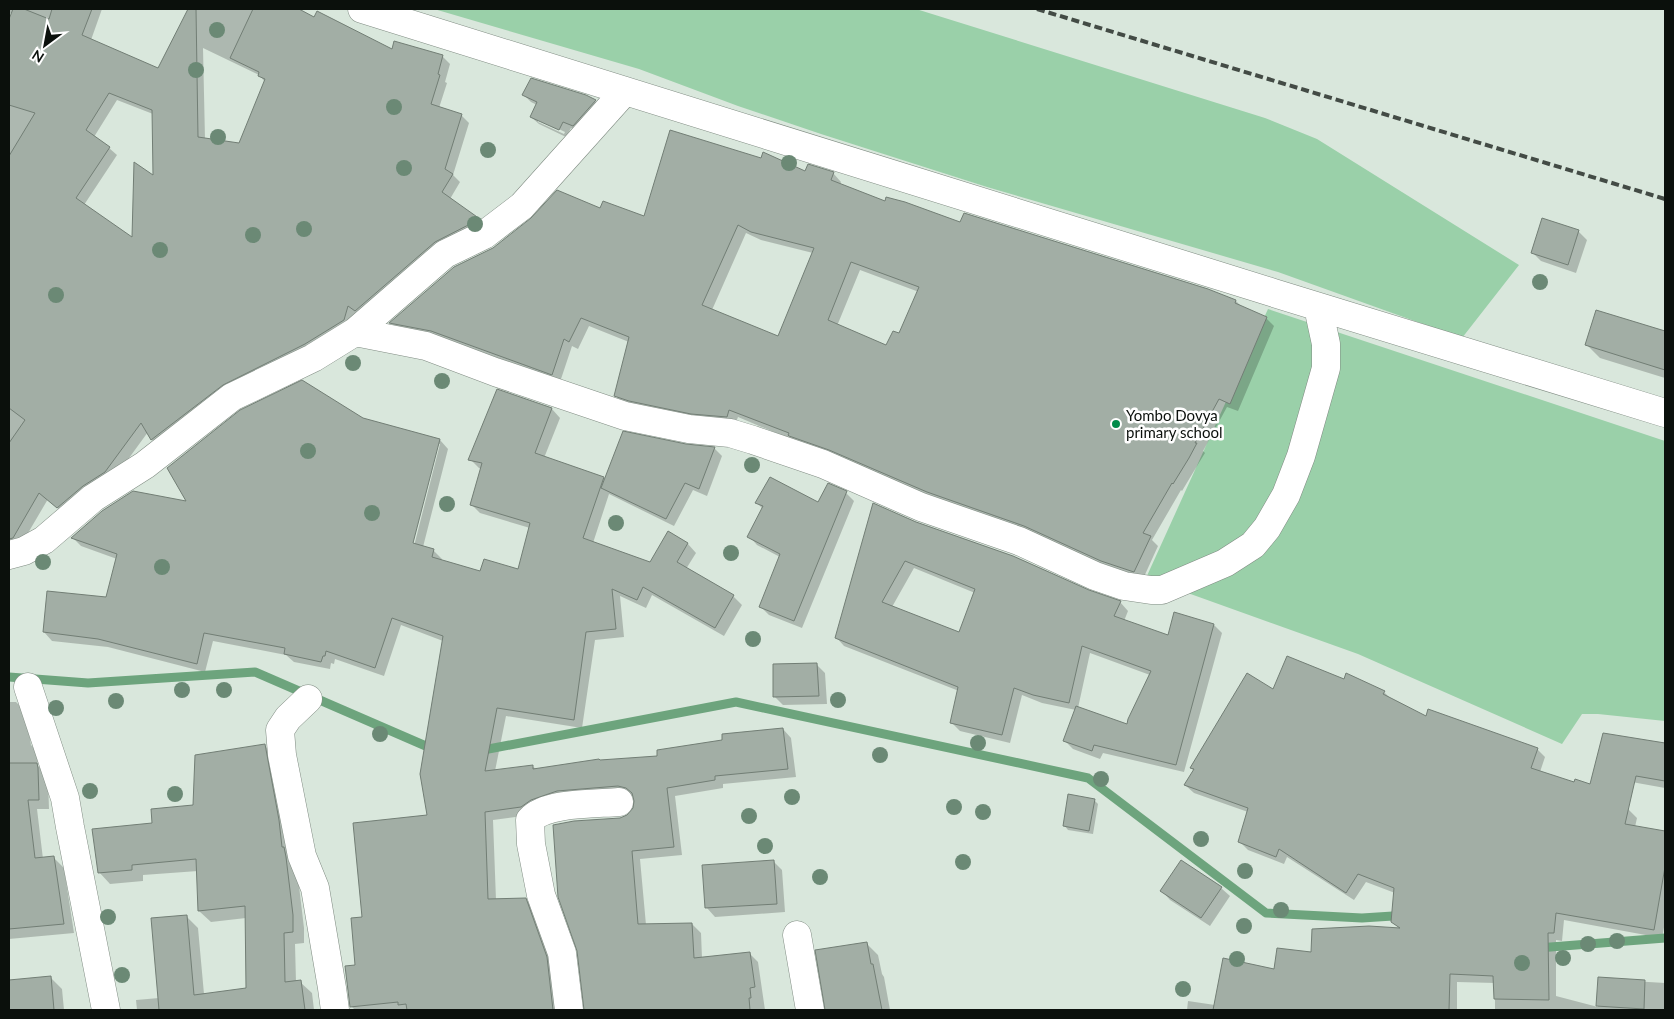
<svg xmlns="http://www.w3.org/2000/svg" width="1674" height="1019" viewBox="0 0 1674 1019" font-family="Lato,sans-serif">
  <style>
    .green { fill: #9ad0a9 }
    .shadow { fill: #0003; fill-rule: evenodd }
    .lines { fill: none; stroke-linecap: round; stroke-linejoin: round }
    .stream { stroke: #6da47d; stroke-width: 9 }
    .building { fill: #a2aea5; stroke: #727e75; fill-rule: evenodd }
    .street-casing { stroke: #808c83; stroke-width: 29 }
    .street { stroke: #fff; stroke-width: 28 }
    .rail { stroke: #434b45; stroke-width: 4; stroke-dasharray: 8 4; stroke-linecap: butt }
    .tree { fill: #6b8975 }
    .poi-dot { fill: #008b49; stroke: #fff; stroke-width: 2 }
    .labels { text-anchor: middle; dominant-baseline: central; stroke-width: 5; stroke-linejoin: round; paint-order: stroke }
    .poi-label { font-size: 15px; fill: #0b100c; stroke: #fff; text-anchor: start }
  </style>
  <rect width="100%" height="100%" fill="#d9e7dc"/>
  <!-- green -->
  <path class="green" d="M434,9H916L1265,118L1317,139L1519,265L1462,338L1278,272L987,187L821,134L738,106L639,69Z
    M1268,309L1665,441V721L1598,714H1582L1562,744L1358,654L1146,578Z"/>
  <!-- shadow -->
  <path class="shadow" d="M9,9H102L91,40L159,70L189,9H296L315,18L393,51L442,56L450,64L445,82L447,83L439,108L461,115L469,123L453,175L460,182L450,199L479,220L486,227L364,318L356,312L352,328L160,447L152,440L148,432L113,480L65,515L48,499L21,545L9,544V22L12,14L9,13ZM203,48L259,75L265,82L240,144L205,139ZM117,100L153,114L154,177L133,239L84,205L117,155L109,148L94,137Z
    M524,95L586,96L595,101L602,108L580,132L571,128L566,137L539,124L531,117L537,105L531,102ZM538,119L565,132L564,134L538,122Z
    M806,173H833L841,182L840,185L885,203L1208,290L1236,301L1242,307L1266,318L1274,326L1238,411L1227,407L1203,451L1205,453L1197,466L1182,491L1181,490L1152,540L1158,546L1143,579L1110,569L936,500L738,417L735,425L624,404L615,395L629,342L589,326L578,349L572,346L560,382L399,331L391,323L601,210L644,217ZM746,233L761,240L813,253L778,338L712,310ZM860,270L919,292L900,335L887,347L837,326Z
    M1578,231L1587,240L1576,273L1541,261L1532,252Z
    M1596,312L1665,333V378L1600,358L1587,345Z
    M497,391L552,409L560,418L544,458L603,478L606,480L686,446L714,448L722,456L707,496L693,490L674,526L609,494L593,543L650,563L668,532L688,544L696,553L686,569L733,596L742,605L724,636L652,595L646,608L620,596L624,637L595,640L582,728L506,716L495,771L532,766L536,769L600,761L658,758L723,741L783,729L791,738L796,777L723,784V788L675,796L682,855L640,859L646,925L692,924L701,933L702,958L750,954L758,962L765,1010H585L621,819L629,816L634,810L636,800L634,796L627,794L530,815L493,820L496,900L525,899L534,908L555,966L560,1010H355L351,1006L364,919L428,816L443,641L401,625L384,676L335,659L334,664L331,663L330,669L294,662L286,655L213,641L205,672L108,647L52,641L44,632L107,599L117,559L81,546L73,538L188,502L362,419L440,440L448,449L423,547L433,550L442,559L441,561L481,572L519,570L530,528L480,513L471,504L481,469L479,468L470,459ZM438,444H440L413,550L410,549Z
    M846,493L854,501L802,628L769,615L760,606L780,557L757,545L749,536L763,509L757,503L819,504Z
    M915,523L1088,591L1120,602L1128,611L1124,621L1168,636L1214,625L1222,633L1184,772L1103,753L1100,759L1073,749L1065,741L1076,710L1042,703L1022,695L1010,743L960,731L951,722L959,691L844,646L836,637ZM914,568L975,593L960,633L892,607ZM1090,653L1150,675L1127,726L1078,708Z
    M816,664L825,673L827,704L783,705L774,696Z
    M1344,681L1384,692L1393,701L1427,718L1537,749L1545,757L1540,772L1628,809L1637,818L1635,827L1665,832V922L1662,938L1564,920L1562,941L1556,940V996L1598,1007L1600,979L1665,983V1010H1495V983L1457,982V1010H1187L1188,1001L1215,1005L1275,970L1312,953L1400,929L1393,922L1395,893L1366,882L1354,900L1287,857L1284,864L1248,850L1240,842L1248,812L1194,793L1185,785L1194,771L1191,768L1274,691Z
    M9,702H16L26,712L31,745L37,751L38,766L47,774L48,779L49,809H37L43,859L54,858L64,868L74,933L9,939Z
    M1604,734L1665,744V788L1604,777Z
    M265,746L276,757L297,869L304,928V943L295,944L296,982H300L312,993L314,1010H137L136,1000L159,998L186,916L198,928L204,994L248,989L246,918L211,922L199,911L198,871L143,875V881L110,884L99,872L154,824L194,806Z
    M1094,800L1098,804L1093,834L1068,830L1064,825Z
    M774,862L782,870L785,912L715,917L707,908Z
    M1221,888L1230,896L1210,926L1170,900L1162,891Z
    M866,943L878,955L882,974L884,977L890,1010H826L827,1007Z
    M51,978L62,989L64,1010H9V981Z"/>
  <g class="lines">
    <!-- stream -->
    <path class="stream" d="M9,677L88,683L255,672L435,750
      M478,751L736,702L1088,778L1266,913L1362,918L1393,916L1402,919
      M1538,948L1665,938"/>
  </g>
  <!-- building -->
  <path class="building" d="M13,9H24L49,19L52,9H92L82,35L158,68L188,9H196L198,137L239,143L265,79L258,76L259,72L230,58L253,9H299L314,17L317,11L392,49L394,41L443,55L438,74L440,75L431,104L462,114L445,169L453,174L442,192L480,219L435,242L355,311L348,306L344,320L305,344L223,385L151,440L141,423L105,472L83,486L57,508L39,493L13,538L9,539V443L25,420L9,408V156L35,113L9,105V19ZM109,93L152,110L153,175L134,162L132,237L76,198L110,147L86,130Z
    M531,78L586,95L596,100L573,126L563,122L559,130L530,117L537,102L522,95Z
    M670,130L761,158L763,152L805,171L808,164L834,172L831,180L885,201L886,197L905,202L960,222L964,213L1208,289L1236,300L1235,303L1267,317L1230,404L1219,399L1195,443H1197L1189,458L1173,484L1172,483L1143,533L1151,536L1134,572L1101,561L1024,526L927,492L829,450L789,436L788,435L789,433L729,410L727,417L691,414L629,401L614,396L629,337L581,318L569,342L564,339L552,375L431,331L389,323L454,267L493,248L531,218L557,190L600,208L603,201L644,216ZM738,225L751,232L814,248L778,336L702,305ZM851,262L919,287L899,333L893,331L886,345L828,320Z
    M1542,218L1579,230L1568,265L1531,253Z
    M1596,310L1665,331V370L1585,345Z
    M302,380L363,418L440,439L413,543L434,549L432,557L480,571L484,559L518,569L530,523L470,505L482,463L468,460L497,389L552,408L535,453L604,477L583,538L650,562L668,531L688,543L677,562L734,595L715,628L643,587L637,600L612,589L616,629L586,632L574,720L497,708L485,771L533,765V769L599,759L600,760L657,756V750L722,740V734L783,728L788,769L715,776V780L667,788L674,847L632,851L638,924L692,923L694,958L750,952L755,987L750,988L751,998H749L750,1010H584L577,951L558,897L553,825L574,821L620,818L627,815L633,808L634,801L632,793L626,788L618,786L557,791L531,800L521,807L485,812L488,899L526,898L547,957L553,1010H407L406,1004L398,1005V1002L350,1007L345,966L355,965L351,918L362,917L353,823L427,815L420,774L443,636L392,618L375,668L326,651L325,656H323L321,662L284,654L285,648L204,633L197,664L98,639L43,632L47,591L106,597L117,554L71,538L102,511L133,491L186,501L167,468L240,410Z
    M623,431L686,444L715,447L699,489L685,483L666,519L601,488Z
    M770,477L818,502L828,483L847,491L794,621L759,607L780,554L747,537L763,506L755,503Z
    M873,503L916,522L1013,556L1089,590L1121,601L1114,616L1168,635L1174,612L1214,624L1176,765L1094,745L1092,751L1063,741L1076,706L1127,724L1128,719L1151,671L1082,646L1069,703L1033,695L1014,688L1002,735L950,723L958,687L835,638ZM905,561L975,589L959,632L882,602Z
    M1287,656L1344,679L1346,673L1385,691L1383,694L1426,716L1428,709L1538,748L1531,768L1574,782L1575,779L1590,784L1603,733L1665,743V781L1636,776L1625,824L1665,831V867L1654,930L1556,913L1554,933H1548L1549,1000L1494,999L1493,976L1450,974L1449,1010H1213L1223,958L1274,969L1277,948L1311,952L1312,929L1369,926L1400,928L1391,922L1394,888L1358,874L1346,893L1279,849L1276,857L1238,842L1248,808L1184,785L1194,769L1190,768L1247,673L1273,689Z
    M817,663L819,696L773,697V664Z
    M265,744L279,820L282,847H284L286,857L293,915V932L284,933L285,982L301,980L305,1010H159L151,918L187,915L194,995L246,988L245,906L198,911L196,859L132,865V870L98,873L92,829L152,823L151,809L193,805L195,755Z
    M9,763H37L38,768L39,800H28L35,858L54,856L64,924L9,929Z
    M1068,794L1095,799L1089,831L1063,826Z
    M774,860L777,904L705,908L702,865Z
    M1181,860L1222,887L1201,918L1160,891Z
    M867,942L871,964H873L882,1010H825L815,950Z
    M51,976L54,1010H9V980Z
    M1598,977L1645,980L1644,1009L1596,1006Z"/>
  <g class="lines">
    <defs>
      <path id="street" d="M362,9L1274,293L1665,413
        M355,332L426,346L495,372L625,416L689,429L730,433L753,440L823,464L921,507L1019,541L1095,576L1124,586L1151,590H1162L1225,563L1253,545L1267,528L1286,495L1301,456L1326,368V344L1318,307
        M9,555L24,551L44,540L93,498L145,465L232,397L313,358L355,332L445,254L484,235L522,206L625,91
        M28,687L65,798L70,827L106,1010
        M308,699L288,718L280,730L282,755L302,856L315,888L332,988L335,1010
        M797,935L810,1010
        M569,1010L562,953L541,895L531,844L530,820C546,802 596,804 619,802"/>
    </defs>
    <!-- street casing -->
    <use href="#street" class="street-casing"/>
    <!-- street -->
    <use href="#street" class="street"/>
    <!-- rail -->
    <path class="rail" d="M1037,9L1665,199"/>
  </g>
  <!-- trees -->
  <g class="tree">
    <circle cx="217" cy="30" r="8"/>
    <circle cx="196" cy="70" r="8"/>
    <circle cx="394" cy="107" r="8"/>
    <circle cx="218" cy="137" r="8"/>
    <circle cx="488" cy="150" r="8"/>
    <circle cx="789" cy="163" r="8"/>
    <circle cx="404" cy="168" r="8"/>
    <circle cx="475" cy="224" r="8"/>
    <circle cx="304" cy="229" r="8"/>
    <circle cx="253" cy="235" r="8"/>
    <circle cx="160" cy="250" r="8"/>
    <circle cx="1540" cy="282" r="8"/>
    <circle cx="56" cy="295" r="8"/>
    <circle cx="353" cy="363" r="8"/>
    <circle cx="442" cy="381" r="8"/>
    <circle cx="308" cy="451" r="8"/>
    <circle cx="752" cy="465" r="8"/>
    <circle cx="447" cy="504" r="8"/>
    <circle cx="372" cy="513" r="8"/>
    <circle cx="616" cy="523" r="8"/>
    <circle cx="731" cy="553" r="8"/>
    <circle cx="43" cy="562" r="8"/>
    <circle cx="162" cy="567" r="8"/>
    <circle cx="753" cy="639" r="8"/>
    <circle cx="182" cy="690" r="8"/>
    <circle cx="224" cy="690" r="8"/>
    <circle cx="838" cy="700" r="8"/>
    <circle cx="116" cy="701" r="8"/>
    <circle cx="56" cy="708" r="8"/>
    <circle cx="380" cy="734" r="8"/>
    <circle cx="978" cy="743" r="8"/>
    <circle cx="880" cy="755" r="8"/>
    <circle cx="1101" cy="779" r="8"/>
    <circle cx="90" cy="791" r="8"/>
    <circle cx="175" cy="794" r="8"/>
    <circle cx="792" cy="797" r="8"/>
    <circle cx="954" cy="807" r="8"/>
    <circle cx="983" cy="812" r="8"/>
    <circle cx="749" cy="816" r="8"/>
    <circle cx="1201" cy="839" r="8"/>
    <circle cx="765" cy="846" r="8"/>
    <circle cx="963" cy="862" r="8"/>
    <circle cx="1245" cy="871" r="8"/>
    <circle cx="820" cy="877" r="8"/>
    <circle cx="1281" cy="910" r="8"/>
    <circle cx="108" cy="917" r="8"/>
    <circle cx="1244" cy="926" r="8"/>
    <circle cx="1617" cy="941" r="8"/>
    <circle cx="1588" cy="944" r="8"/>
    <circle cx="1563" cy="958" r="8"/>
    <circle cx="1237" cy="959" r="8"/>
    <circle cx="1522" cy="963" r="8"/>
    <circle cx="122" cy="975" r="8"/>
    <circle cx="1183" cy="989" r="8"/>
  </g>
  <!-- markers -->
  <circle class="poi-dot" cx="1116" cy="424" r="5"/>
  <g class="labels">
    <!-- poi labels -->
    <g class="poi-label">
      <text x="1126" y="415">Yombo Dovya<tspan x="1126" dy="17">primary school</tspan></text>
    </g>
  </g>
  <!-- border -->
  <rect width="1674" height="1019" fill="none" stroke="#0b100c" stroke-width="20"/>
  <!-- north arrow -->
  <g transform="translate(45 45) rotate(212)" stroke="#ffffff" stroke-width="4" paint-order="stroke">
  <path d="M0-4L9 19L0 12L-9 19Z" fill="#0b100c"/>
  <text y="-8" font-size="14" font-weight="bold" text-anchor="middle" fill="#0b100c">N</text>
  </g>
</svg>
